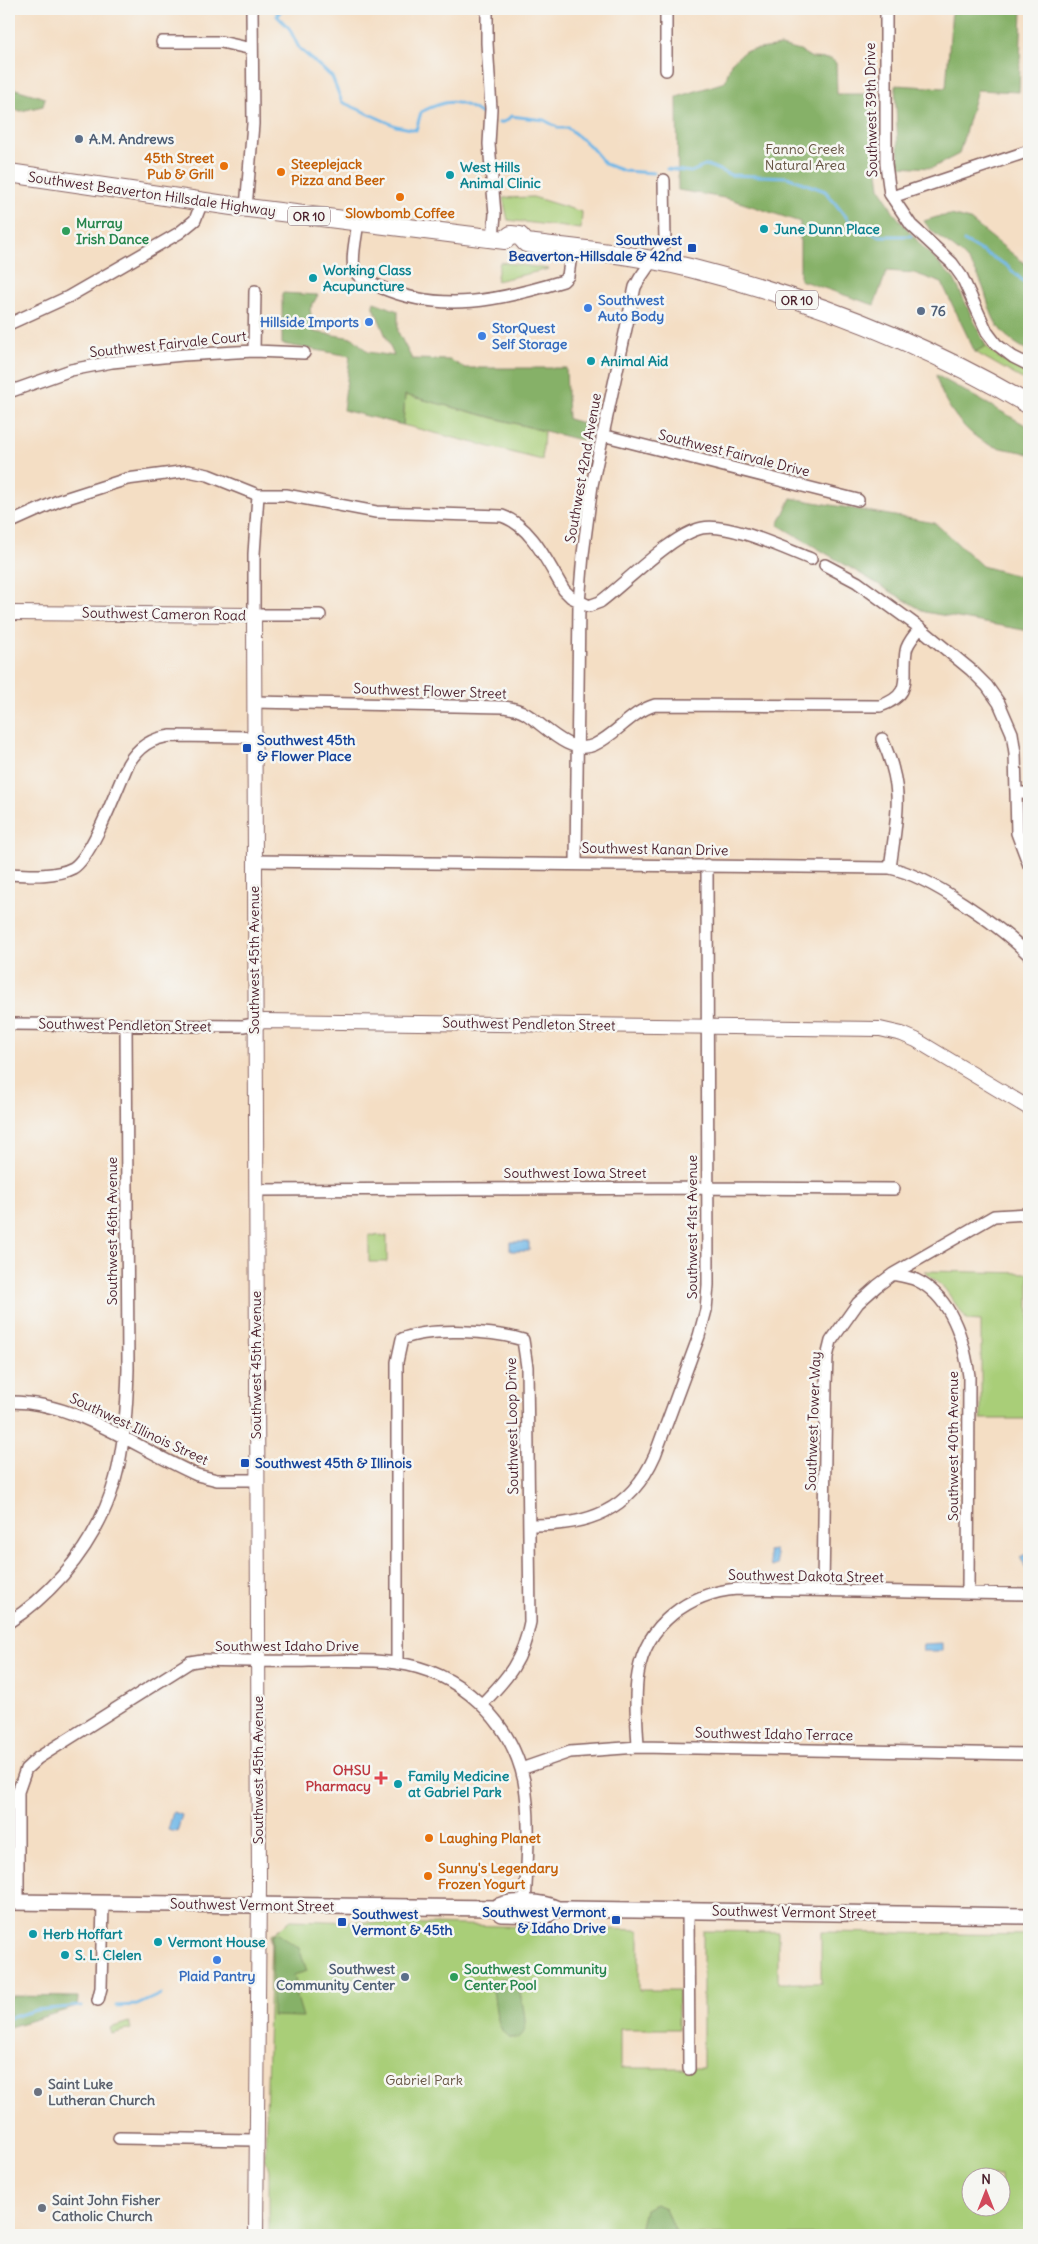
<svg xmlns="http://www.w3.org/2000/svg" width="1038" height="2244" viewBox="0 0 1038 2244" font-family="Delius,sans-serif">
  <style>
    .green { fill: #a9ce78; stroke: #7a7652; fill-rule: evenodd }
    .forest { fill: #86b168; stroke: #68684a }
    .water { fill: #70b7e7; stroke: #5d6b89 }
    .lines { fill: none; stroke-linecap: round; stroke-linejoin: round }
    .stream { stroke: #70b7e7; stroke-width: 3 }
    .minor-casing { stroke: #866261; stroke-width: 14 }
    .tertiary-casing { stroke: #866261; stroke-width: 16 }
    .secondary-casing { stroke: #866261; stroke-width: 18 }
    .primary-casing { stroke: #866261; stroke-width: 20 }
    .minor { stroke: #fff; stroke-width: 11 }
    .tertiary { stroke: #fff; stroke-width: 14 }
    .secondary { stroke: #fff; stroke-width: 15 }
    .primary { stroke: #fff; stroke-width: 18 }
    .service-dot { fill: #5c6f8a; stroke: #f6f6f2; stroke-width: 2 }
    .food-dot { fill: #e8710a; stroke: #f6f6f2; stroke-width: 2 }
    .culture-dot { fill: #0f9aa8; stroke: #f6f6f2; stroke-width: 2 }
    .leisure-dot { fill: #2e9e5b; stroke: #f6f6f2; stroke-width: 2 }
    .transit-dot { fill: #1a4fb4; stroke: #f6f6f2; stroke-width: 2 }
    .shop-dot { fill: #3f7fe0; stroke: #f6f6f2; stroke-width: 2 }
    .health-dot { fill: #e0444e; stroke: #f6f6f2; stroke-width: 2 }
    .worship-dot { fill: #6b7280; stroke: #f6f6f2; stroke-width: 2 }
    .labels { text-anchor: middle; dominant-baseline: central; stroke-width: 5; stroke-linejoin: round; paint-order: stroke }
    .shield { fill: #f6f6f2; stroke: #7e6067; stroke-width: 1 }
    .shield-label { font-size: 12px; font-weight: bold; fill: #4a1f2b }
    .street-label { font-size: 14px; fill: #4a1f2b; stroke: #f6f6f2 }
    .service-label { font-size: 14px; font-weight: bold; fill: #4e5e75; stroke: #f6f6f2; text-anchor: start }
    .park-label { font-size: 14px; fill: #665442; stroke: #f6f6f2 }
    .food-label { font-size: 14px; font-weight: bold; fill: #c56008; stroke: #f6f6f2; text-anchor: start }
    .culture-label { font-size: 14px; font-weight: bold; fill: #0d838f; stroke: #f6f6f2; text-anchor: start }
    .leisure-label { font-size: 14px; font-weight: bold; fill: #27864d; stroke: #f6f6f2; text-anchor: start }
    .transit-label { font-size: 14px; font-weight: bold; fill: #164399; stroke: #f6f6f2; text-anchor: start }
    .shop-label { font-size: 14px; font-weight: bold; fill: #366cbe; stroke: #f6f6f2; text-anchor: start }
    .health-label { font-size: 14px; font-weight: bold; fill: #be3a42; stroke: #f6f6f2; text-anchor: end }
    .worship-label { font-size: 14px; font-weight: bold; fill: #5b616d; stroke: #f6f6f2; text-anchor: start }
  </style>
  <rect width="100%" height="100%" fill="#f6f6f2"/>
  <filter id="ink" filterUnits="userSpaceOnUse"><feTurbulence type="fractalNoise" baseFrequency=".02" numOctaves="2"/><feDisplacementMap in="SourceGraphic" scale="10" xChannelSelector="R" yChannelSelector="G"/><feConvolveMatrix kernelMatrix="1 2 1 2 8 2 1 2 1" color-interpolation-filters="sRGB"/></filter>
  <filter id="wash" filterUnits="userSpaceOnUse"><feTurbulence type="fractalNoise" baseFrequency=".0096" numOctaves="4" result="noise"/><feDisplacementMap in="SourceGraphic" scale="20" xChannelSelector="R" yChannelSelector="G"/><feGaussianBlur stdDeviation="1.12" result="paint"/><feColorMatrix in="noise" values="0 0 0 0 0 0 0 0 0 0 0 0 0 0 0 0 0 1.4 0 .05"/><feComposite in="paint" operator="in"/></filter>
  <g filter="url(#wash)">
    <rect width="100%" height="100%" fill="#f4dec4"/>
    <!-- green -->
    <path class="green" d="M533,197L582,212L581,229L508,220L503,198Z
      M500,262L549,269L496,281Z
      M986,346L1000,359L1029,373V383L975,352Z
      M405,395L544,431L542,460L403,425Z
      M369,1235L387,1236V1262H369Z
      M924,1271L1029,1273V1419H981V1321L967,1320L945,1289Z
      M291,1920L639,1930V1990H678V2029H620V2068H703V1931L778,1932V1983H821V1932L1029,1935V2235H269V2170L265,2157L271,1935ZM970,2176H1000V2206H970Z
      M129,2022L131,2029L112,2034L110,2028Z"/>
    <!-- forest -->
    <path class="forest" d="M952,9H1022L1019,92L977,90L959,154L932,168L899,166L895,85L946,88Z
      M781,46L800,51L812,58L831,59L836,63L837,94H876V158L880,187L893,212L920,244L954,279L986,346L975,352L942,283L914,273L887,271L874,305L800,280V222L730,199L678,190L677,97L725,82L731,63L745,51Z
      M9,87L45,98L43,106L21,111L9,109Z
      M951,215L970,220L1029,267V351C978,326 997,297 969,262C957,246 935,239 924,221L937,217Z
      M282,293L318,295L310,309L314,332L353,338L368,352L394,356L373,305L374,302L398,311V332L412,359L450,360L465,368H566L568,419L590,425L588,442L405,395L403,425L343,410L350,356L282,344Z
      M936,375L1029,427V454C1015,449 998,450 984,442C962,430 941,400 936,375Z
      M791,498L935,523L982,566L1029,579V631L925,612L778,525Z
      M277,1933L299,1948L307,1971L294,1975L299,1992L296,1994L303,2017L272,2016V1936Z
      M502,1979L515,1981L518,1986C521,1998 526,2014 525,2027C524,2033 522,2037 516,2038C496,2040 496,2005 493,1991L494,1985Z
      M9,1996L78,1997L77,2007L9,2027Z
      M655,2204L665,2208L676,2235H639L645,2209Z"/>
    <!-- water -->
    <path class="water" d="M510,1242H529V1251H510Z
      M775,1550L778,1565L771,1567L768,1551Z
      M1026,1554L1029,1560V1574L1020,1557Z
      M942,1643V1651H922L923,1644Z
      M173,1812L182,1815L177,1832L168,1830Z"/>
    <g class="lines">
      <!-- stream -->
      <path class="stream" d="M277,9V16L289,28L299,48L332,77L342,102L396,126L416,130L421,112C446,99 460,98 483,115
        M277,16L282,9
        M499,123L506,121L511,116L544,120L559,128H568L590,146L605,164L624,171L654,173
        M667,169L691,172L707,165L731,175L787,177L825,191L851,223L878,236H911
        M964,241L1006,265L1029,287
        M116,2006L137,2005L161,1994
        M9,2018L36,2010L82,2006"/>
    </g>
  </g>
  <g filter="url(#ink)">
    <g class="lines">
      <defs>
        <path id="minor" d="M487,9V43L491,109L489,144L495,214L493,238
          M666,9V70
          M886,9V164L890,194L911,225L952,263L962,277L987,332L996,344L1013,357L1029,365
          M162,42H221L252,49
          M892,197L1029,151
          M246,208L253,124L252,9
          M358,222C357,233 350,261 355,271C359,279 372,283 380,287C442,314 501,300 563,281L568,276L572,248
          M9,324L68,297L179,233L195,220L202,202
          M254,351L255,291
          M9,392L71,370L112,362L183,355L254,351L304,353
          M602,435L858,500
          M258,495L254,554V615H320
          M9,523L58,501L127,479L188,471L208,475L258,495H286L376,512L502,516C532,526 548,564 564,590L571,597L589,606L600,602C627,582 671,535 702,528C728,522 785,549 811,559
          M825,565L857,582L920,628L971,670L987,686L999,703L1012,733L1015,753L1017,833L1029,865
          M254,702L504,707C512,708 520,710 526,714C544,725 570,756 594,745C616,735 631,712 655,705L880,706C914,694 902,678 906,651C907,643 915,635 920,628
          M882,739C905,790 897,815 890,868
          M1016,792L1029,794
          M254,861L890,868C930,876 1000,926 1029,955
          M576,863L579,603L583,554L592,485L635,287L640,278L665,242L664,180
          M9,874C28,875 56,877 73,868C92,857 118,786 128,764C138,747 151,738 171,736L254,737
          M9,1024L243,1026L254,1024
          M256,1190L708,1188L894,1189
          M893,1274C900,1276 909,1277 916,1280C952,1297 964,1340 969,1376L968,1593
          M9,1402C78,1401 135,1448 197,1475L217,1480H257
          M529,1525C587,1526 630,1512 655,1455L699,1336L706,1310L708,1285L707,865
          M823,1590L826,1384L827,1357L831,1341L858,1303L877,1286L893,1274L994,1216L1029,1214
          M9,1622C30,1609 47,1593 63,1575C118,1512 126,1450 128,1369L126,1024
          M397,1663V1362L402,1339C430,1327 494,1331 523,1340L527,1367L530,1622C523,1660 508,1678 482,1704
          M638,1747C637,1723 634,1697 638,1674C646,1624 689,1593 737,1589L1029,1594
          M521,1769L570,1752L638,1747L1029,1754
          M18,1902V1792L26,1769L38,1758L190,1662L202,1660C238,1661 273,1662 309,1661C337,1661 367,1659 396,1663C459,1671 511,1720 524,1781C532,1823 526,1868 525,1910
          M688,1911L689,2069
          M98,2000L101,1988L103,1903
          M119,2138L256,2140"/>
        <path id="tertiary" d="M9,613L254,615L259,1885L256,2235
          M254,1024L264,1021L880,1029L902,1034L916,1040L1029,1108"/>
        <path id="secondary" d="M9,1902L495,1908C509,1899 544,1902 558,1909
          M495,1908L502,1914L547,1915L558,1909H567L1029,1916"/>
        <path id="primary" d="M9,173L232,206L505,240L511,235L520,236L526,243C581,249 636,255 690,268C809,298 924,343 1029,405"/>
      </defs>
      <!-- minor casing -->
      <use href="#minor" class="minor-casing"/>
      <!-- tertiary casing -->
      <use href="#tertiary" class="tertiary-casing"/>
      <!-- secondary casing -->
      <use href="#secondary" class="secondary-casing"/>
      <!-- primary casing -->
      <use href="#primary" class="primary-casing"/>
      <!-- minor -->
      <use href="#minor" class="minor"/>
      <!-- tertiary -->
      <use href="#tertiary" class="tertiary"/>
      <!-- secondary -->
      <use href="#secondary" class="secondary"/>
      <!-- primary -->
      <use href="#primary" class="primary"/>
    </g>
  </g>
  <!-- markers -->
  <g class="service-dot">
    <circle cx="79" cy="139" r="5"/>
    <circle cx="921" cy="311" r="5"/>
    <circle cx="405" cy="1977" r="5"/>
  </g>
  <g class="food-dot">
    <circle cx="224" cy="166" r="5"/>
    <circle cx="281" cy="172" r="5"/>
    <circle cx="400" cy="197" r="5"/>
    <circle cx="429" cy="1838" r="5"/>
    <circle cx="428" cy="1876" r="5"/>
  </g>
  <g class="culture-dot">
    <circle cx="450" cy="175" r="5"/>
    <circle cx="764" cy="229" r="5"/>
    <circle cx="313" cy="278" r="5"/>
    <circle cx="591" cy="361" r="5"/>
    <circle cx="398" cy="1784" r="5"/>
    <circle cx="33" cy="1934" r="5"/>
    <circle cx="158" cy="1942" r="5"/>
    <circle cx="65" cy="1955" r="5"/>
  </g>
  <g class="leisure-dot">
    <circle cx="66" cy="231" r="5"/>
    <circle cx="454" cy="1977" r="5"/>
  </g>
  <g class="transit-dot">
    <rect x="687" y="243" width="10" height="10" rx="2.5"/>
    <rect x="242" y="743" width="10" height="10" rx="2.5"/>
    <rect x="240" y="1458" width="10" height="10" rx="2.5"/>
    <rect x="611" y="1915" width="10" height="10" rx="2.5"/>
    <rect x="337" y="1917" width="10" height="10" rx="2.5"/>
  </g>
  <g class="shop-dot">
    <circle cx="588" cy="308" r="5"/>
    <circle cx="369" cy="322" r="5"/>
    <circle cx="482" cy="336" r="5"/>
    <circle cx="217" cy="1960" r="5"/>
  </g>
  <path class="health-dot" d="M378.5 1770.5h5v5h5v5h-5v5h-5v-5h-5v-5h5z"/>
  <g class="worship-dot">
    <circle cx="38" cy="2092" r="5"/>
    <circle cx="42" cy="2208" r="5"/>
  </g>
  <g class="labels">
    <!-- shield labels -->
    <g class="shield">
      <rect x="288" y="206.5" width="42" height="19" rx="4"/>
      <rect x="776" y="290.5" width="42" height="19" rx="4"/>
    </g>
    <g class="shield-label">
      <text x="309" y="216">OR 10</text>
      <text x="797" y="300">OR 10</text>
    </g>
    <!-- street labels -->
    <g class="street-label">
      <text transform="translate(871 110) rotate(-91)">Southwest 39th Drive</text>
      <text transform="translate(152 194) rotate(8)">Southwest Beaverton Hillsdale Highway</text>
      <text transform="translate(168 344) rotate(-6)">Southwest Fairvale Court</text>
      <text transform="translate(734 453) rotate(14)">Southwest Fairvale Drive</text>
      <text transform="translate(583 468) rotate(-80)">Southwest 42nd Avenue</text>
      <text transform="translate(164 614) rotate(1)">Southwest Cameron Road</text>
      <text transform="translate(430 691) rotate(2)">Southwest Flower Street</text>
      <text transform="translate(655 849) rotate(1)">Southwest Kanan Drive</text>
      <text transform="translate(254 960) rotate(-90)">Southwest 45th Avenue</text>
      <text transform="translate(529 1024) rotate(1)">Southwest Pendleton Street</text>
      <text transform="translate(125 1025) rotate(1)">Southwest Pendleton Street</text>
      <text x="575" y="1173">Southwest Iowa Street</text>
      <text transform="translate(692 1227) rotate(-90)">Southwest 41st Avenue</text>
      <text transform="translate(112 1231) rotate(-90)">Southwest 46th Avenue</text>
      <text transform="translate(256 1365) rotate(-90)">Southwest 45th Avenue</text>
      <text transform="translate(813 1421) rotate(-88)">Southwest Tower Way</text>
      <text transform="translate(512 1426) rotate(-91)">Southwest Loop Drive</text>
      <text transform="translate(139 1429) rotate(25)">Southwest Illinois Street</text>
      <text transform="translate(953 1446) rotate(-90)">Southwest 40th Avenue</text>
      <text transform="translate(806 1576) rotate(1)">Southwest Dakota Street</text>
      <text x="287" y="1646">Southwest Idaho Drive</text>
      <text transform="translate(774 1734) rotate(1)">Southwest Idaho Terrace</text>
      <text transform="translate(258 1770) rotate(-90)">Southwest 45th Avenue</text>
      <text transform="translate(252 1905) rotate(1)">Southwest Vermont Street</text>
      <text transform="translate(794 1912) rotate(1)">Southwest Vermont Street</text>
    </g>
    <!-- service labels -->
    <g class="service-label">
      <text x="89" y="139">A.M. Andrews</text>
      <text x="931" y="311">76</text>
      <text x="395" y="1969" text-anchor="end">Southwest<tspan x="395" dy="16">Community Center</tspan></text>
    </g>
    <!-- park labels -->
    <g class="park-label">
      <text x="805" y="149">Fanno Creek<tspan x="805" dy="16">Natural Area</tspan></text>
      <text x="424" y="2080">Gabriel Park</text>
    </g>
    <!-- food labels -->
    <g class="food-label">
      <text x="214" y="158" text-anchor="end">45th Street<tspan x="214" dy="16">Pub &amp; Grill</tspan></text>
      <text x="291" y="164">Steeplejack<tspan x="291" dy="16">Pizza and Beer</tspan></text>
      <text x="400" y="213" text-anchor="middle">Slowbomb Coffee</text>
      <text x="439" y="1838">Laughing Planet</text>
      <text x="438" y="1868">Sunny's Legendary<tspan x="438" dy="16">Frozen Yogurt</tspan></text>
    </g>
    <!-- culture labels -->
    <g class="culture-label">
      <text x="460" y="167">West Hills<tspan x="460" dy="16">Animal Clinic</tspan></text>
      <text x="774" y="229">June Dunn Place</text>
      <text x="323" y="270">Working Class<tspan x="323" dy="16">Acupuncture</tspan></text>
      <text x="601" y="361">Animal Aid</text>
      <text x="408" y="1776">Family Medicine<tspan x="408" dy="16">at Gabriel Park</tspan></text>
      <text x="43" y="1934">Herb Hoffart</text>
      <text x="168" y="1942">Vermont House</text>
      <text x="75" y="1955">S. L. Clelen</text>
    </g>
    <!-- leisure labels -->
    <g class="leisure-label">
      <text x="76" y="223">Murray<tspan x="76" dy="16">Irish Dance</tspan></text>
      <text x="464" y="1969">Southwest Community<tspan x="464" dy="16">Center Pool</tspan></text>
    </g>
    <!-- transit labels -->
    <g class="transit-label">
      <text x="682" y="240" text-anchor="end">Southwest<tspan x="682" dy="16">Beaverton-Hillsdale &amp; 42nd</tspan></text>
      <text x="257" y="740">Southwest 45th<tspan x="257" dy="16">&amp; Flower Place</tspan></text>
      <text x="255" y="1463">Southwest 45th &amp; Illinois</text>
      <text x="606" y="1912" text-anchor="end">Southwest Vermont<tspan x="606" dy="16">&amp; Idaho Drive</tspan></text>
      <text x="352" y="1914">Southwest<tspan x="352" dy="16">Vermont &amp; 45th</tspan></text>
    </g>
    <!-- shop labels -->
    <g class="shop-label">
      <text x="598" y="300">Southwest<tspan x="598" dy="16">Auto Body</tspan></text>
      <text x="359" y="322" text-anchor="end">Hillside Imports</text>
      <text x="492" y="328">StorQuest<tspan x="492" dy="16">Self Storage</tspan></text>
      <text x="217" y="1976" text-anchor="middle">Plaid Pantry</text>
    </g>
    <!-- health labels -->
    <g class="health-label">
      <text x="371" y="1770">OHSU<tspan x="371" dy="16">Pharmacy</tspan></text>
    </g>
    <!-- worship labels -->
    <g class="worship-label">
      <text x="48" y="2084">Saint Luke<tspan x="48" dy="16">Lutheran Church</tspan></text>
      <text x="52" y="2200">Saint John Fisher<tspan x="52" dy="16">Catholic Church</tspan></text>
    </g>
  </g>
  <!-- margin -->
  <rect width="1038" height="2244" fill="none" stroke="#f6f6f2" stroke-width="30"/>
  <!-- north arrow -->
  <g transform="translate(986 2192)"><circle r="24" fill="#f6f6f2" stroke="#b1a0a2"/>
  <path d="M0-4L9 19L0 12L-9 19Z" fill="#d1495b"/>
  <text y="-8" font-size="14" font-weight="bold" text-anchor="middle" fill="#4a1f2b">N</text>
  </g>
</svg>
